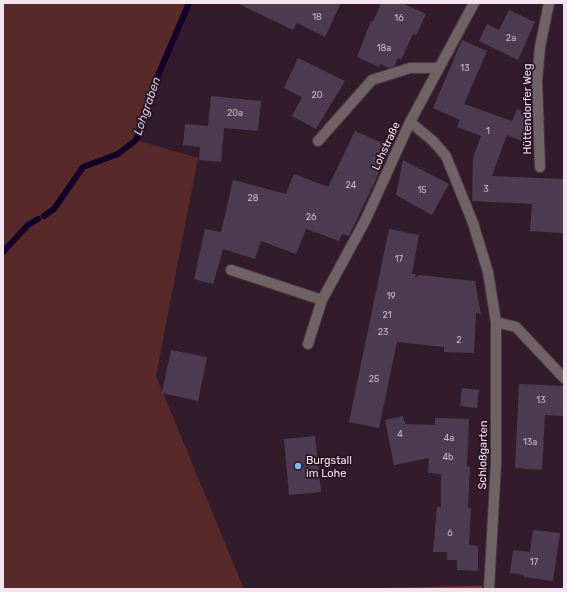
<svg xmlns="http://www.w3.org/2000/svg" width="567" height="592" viewBox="0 0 567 592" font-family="Rubik,sans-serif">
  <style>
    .green { fill: #572928 }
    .forest { fill: #8a3737 }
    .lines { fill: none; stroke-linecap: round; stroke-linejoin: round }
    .stream { stroke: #11002b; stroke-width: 6 }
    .building { fill: #4d3c51 }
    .minor-casing { stroke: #4d3846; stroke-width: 12 }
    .minor { stroke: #716266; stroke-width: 10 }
    .poi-dot { fill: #6bc3f2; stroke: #281321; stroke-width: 1.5 }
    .labels { text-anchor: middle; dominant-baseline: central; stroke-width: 3.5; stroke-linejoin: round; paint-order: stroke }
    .number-label { font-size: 9px; fill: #cab9c6 }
    .street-label { font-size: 11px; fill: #f3e3ed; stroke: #281321 }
    .poi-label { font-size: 11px; fill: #f3e3ed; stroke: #281321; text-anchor: start }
    .water-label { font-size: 12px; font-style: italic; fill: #d2c7f0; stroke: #281321 }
  </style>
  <rect width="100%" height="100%" fill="#321c2b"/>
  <!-- green -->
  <path class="green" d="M3,3H189L156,80L136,140L198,158L156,376L244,589H3Z"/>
  <!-- forest -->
  <path class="forest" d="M482,586V589H332Z"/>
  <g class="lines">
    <!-- stream -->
    <path class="stream" d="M44,216L54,209L83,167L118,154L136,140L156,80L189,3
      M3,252L28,225L38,219"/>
  </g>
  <!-- building -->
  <path class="building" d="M237,3H341L325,37L297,23L293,30Z
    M381,3H402L426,14L416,35L413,34L401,60L398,58L394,66L389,68L380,64L379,67L357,57L371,21L373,22Z
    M509,10L535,22L518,60L479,41L487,24L499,30Z
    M462,40L487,51L464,104L512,121L517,109L532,115L522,141L507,135L492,176L564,179V233L530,231L532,204L472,201L473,157L481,136L457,127L460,120L433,108Z
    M298,58L345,81L316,129L292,116L302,97L284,88Z
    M211,96L261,101L258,131L224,128L221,162L199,160L200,147L183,145L185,124L208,126Z
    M355,131L391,147L349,236L342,234L339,241L306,229L296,254L261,241L255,259L223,249L213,284L194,279L205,229L221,232L233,180L286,194L294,174L328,187Z
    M403,160L449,184L432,215L396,195Z
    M389,229L419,235L412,274H416L415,277L420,275L475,281L481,314L476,313L474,353L444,352V347L397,342L379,428L349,422Z
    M171,350L207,357L198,401L162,393Z
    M519,384L564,386V416L545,415L542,470L515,468Z
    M462,388L479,390L477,408L460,406Z
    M403,416L405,424L435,425V418L469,419L467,466L470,467L468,508H471L469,545L478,546V571L457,570V560H447V552H433L437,507H441V474L428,473L429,458L394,465L385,420Z
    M315,436L321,492L289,495L284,439Z
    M533,530L560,533L553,581L524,577V575L510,573L513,550L530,552Z"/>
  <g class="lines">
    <defs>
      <path id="minor" d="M410,122L433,141L446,156L473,223L488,272L496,322V464L489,589
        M318,141L372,80L410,68H439
        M540,167L537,81L540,47L549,3
        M231,270L322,300L365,221L410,122L474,3
        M496,322L516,327L564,378
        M308,344L322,300"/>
    </defs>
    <!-- minor casing -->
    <use href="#minor" class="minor-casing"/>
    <!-- minor -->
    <use href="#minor" class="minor"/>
  </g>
  <!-- markers -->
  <circle class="poi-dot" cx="298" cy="466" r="4"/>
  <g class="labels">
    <!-- number labels -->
    <g class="number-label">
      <text x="317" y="17">18</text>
      <text x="399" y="18">16</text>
      <text x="511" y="38">2a</text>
      <text x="384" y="48">18a</text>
      <text x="465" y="68">13</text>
      <text x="317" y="95">20</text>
      <text x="235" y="113">20a</text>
      <text x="488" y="131">1</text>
      <text x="351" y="185">24</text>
      <text x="486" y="189">3</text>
      <text x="422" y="190">15</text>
      <text x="253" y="198">28</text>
      <text x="311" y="217">26</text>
      <text x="399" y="259">17</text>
      <text x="391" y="296">19</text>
      <text x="387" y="315">21</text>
      <text x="383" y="332">23</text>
      <text x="459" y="340">2</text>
      <text x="374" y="379">25</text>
      <text x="541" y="400">13</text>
      <text x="400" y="434">4</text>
      <text x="449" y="438">4a</text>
      <text x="530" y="442">13a</text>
      <text x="448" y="457">4b</text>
      <text x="450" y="533">6</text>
      <text x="534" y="562">17</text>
    </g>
    <!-- street labels -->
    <g class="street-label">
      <text transform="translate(527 109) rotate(-90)">Hüttendorfer Weg</text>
      <text transform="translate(386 146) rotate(-65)">Lohstraße</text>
      <text transform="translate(483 455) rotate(-89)">Schloßgarten</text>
    </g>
    <!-- poi labels -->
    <g class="poi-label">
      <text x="306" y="460">Burgstall<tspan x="306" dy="13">im Lohe</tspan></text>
    </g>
    <!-- water labels -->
    <g class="water-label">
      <text transform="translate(147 106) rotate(-71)">Lohgraben</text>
    </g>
  </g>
  <!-- border -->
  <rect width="567" height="592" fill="none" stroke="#f3e3ed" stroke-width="8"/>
</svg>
